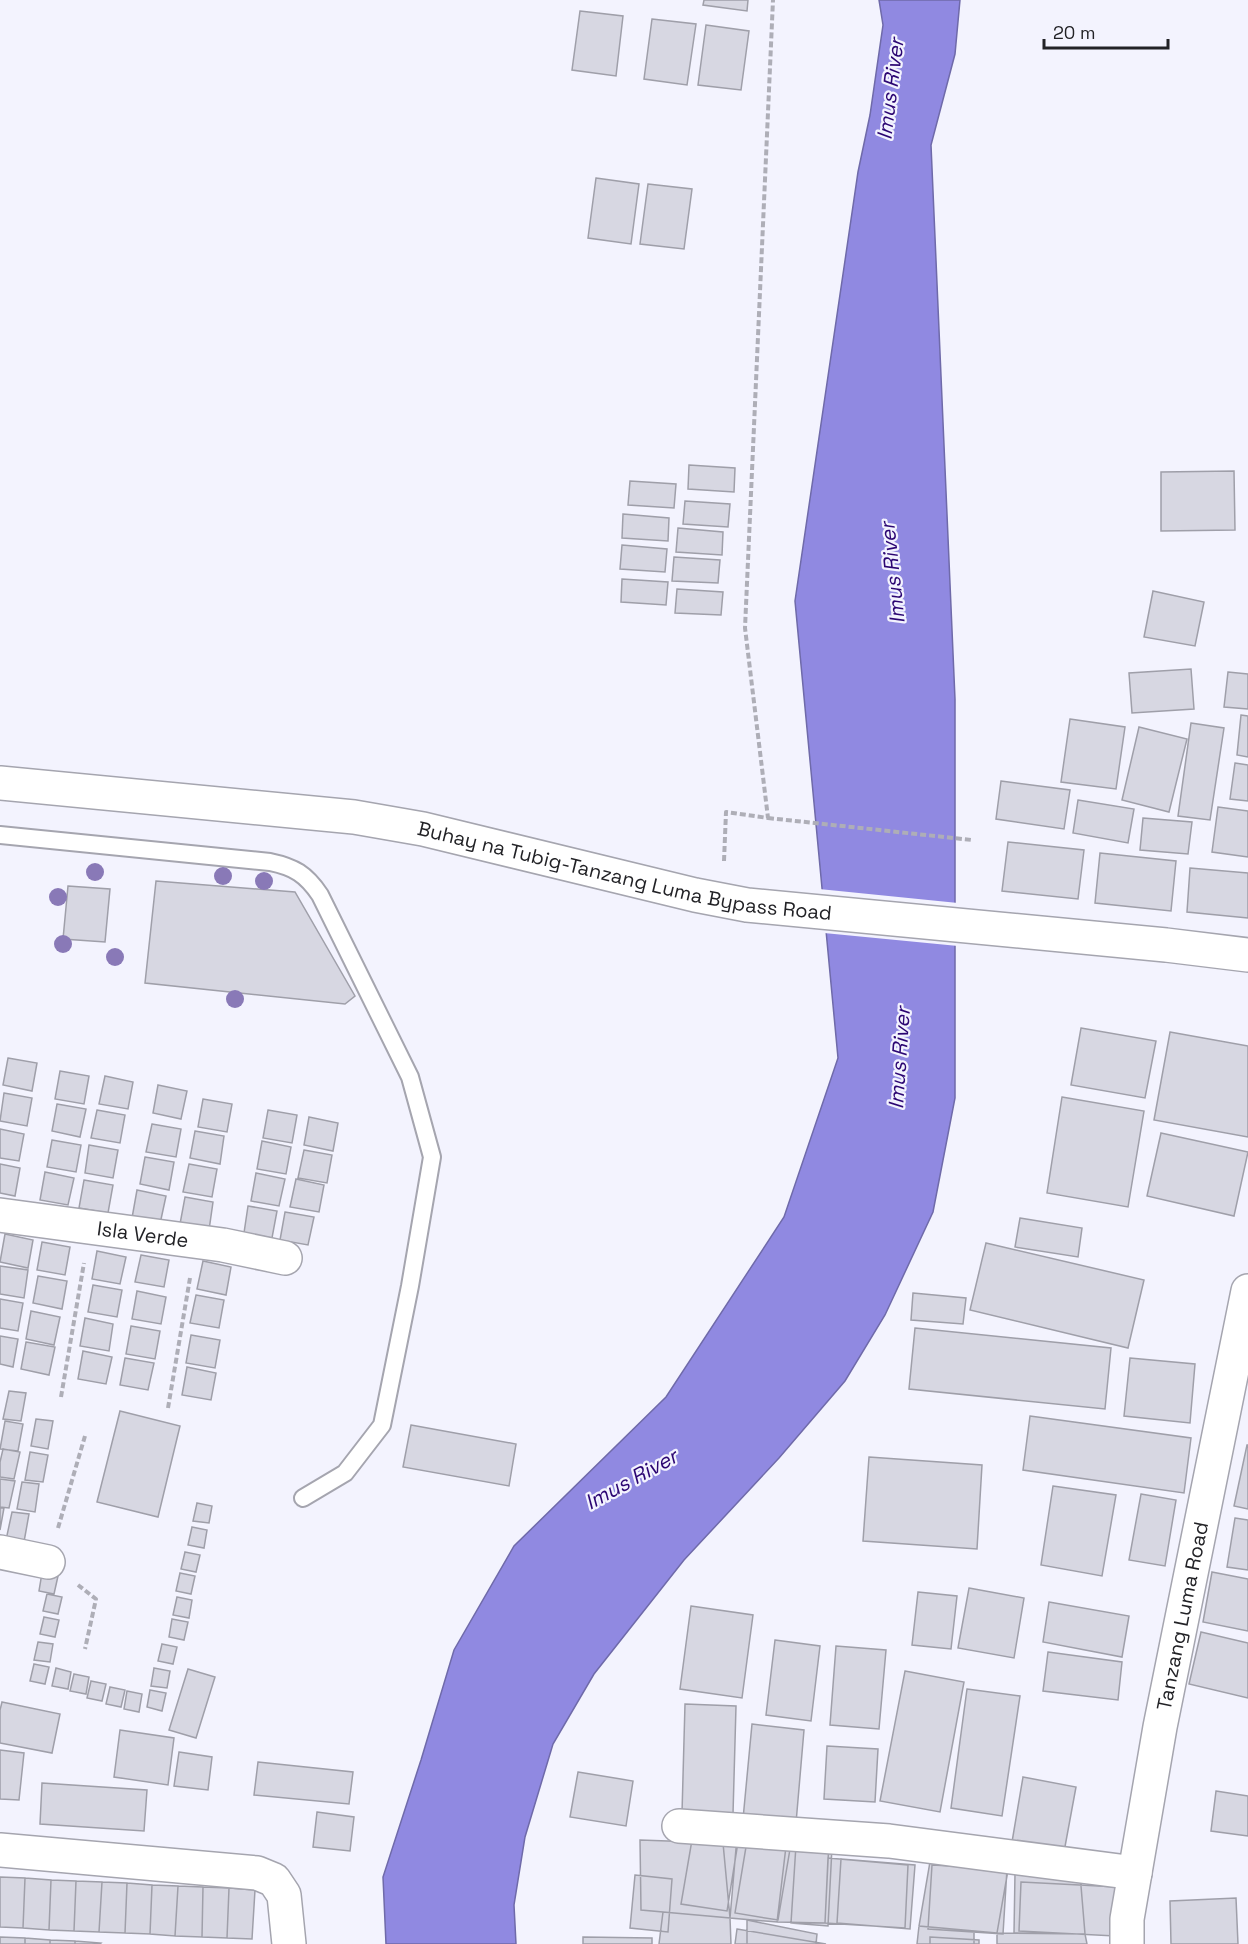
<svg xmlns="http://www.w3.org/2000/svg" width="1248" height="1944" viewBox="0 0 1248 1944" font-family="'Space Grotesk',sans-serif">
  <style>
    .water { fill: #9089e1; stroke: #6f6aa9; stroke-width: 1.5 }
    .pier { fill: #f3f3fe }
    .building { fill: #d7d7e2; stroke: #9f9fa9; stroke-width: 1.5 }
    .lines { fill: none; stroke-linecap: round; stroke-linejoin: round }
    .service-casing { stroke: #a5a5af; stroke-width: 20 }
    .minor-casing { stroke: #a5a5af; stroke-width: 36 }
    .tertiary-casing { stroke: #a5a5af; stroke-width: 36 }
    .path { stroke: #aeaeb7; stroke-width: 4; stroke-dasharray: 6 3; stroke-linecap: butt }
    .service { stroke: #fff; stroke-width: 16 }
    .minor { stroke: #fff; stroke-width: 33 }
    .tertiary { stroke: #fff; stroke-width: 33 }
    .tree { fill: #8979b7 }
    .labels { text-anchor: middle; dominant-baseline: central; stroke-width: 4.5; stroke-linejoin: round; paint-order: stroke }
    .street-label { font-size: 20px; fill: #222226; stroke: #f3f3fe }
    .water-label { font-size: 21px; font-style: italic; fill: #2b0572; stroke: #f3f3fe }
  </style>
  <rect width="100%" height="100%" fill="#f3f3fe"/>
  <!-- water -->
  <path class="water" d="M879,0H960L955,54L931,145L955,699V1098L933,1212L885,1315L845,1381L779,1458L684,1560L594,1674L553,1744L525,1837L514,1905L516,1944H386L383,1877L421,1760L454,1650L514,1546L666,1397L784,1217L838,1058L795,601L858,172L870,115L883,25Z"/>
  <!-- pier -->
  <path class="pier" d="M819,889L958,903V946L824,933Z"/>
  <!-- building -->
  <path class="building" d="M704,0H748L747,11L703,5Z
    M580,11L623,16L616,76L572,70Z
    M652,19L696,24L687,85L644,79Z
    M706,25L749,31L741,90L698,85Z
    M596,178L639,184L631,244L588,238Z
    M648,184L692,189L684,249L640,244Z
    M689,465L735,468L734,492L688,489Z
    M1234,471L1235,530L1161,531V472Z
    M630,481L676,484L674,508L628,505Z
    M685,501L730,504L728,527L683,524Z
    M623,514L669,518L668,541L622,538Z
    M678,528L723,532L722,555L676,552Z
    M622,545L667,549L665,572L620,569Z
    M674,557L720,560L718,583L672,581Z
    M622,579L668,582L666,605L621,602Z
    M677,589L723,592L721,615L675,613Z
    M1153,591L1204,602L1195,646L1144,637Z
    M1191,669L1194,709L1132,713L1129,673Z
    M1228,672L1248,674V709L1224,707Z
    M1241,715L1248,716V757L1237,755Z
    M1070,719L1125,727L1116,789L1061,782Z
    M1191,723L1224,728L1210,820L1178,816Z
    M1139,727L1187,739L1169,812L1122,800Z
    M1235,763L1248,765V801L1230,799Z
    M1001,781L1070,790L1064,829L996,819Z
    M1078,800L1134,809L1128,843L1073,833Z
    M1218,807L1248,811V857L1212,852Z
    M1143,818L1192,822L1188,854L1140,850Z
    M1008,842L1084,850L1078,899L1002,891Z
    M1100,853L1176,861L1171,911L1095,903Z
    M1190,868L1248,873V918L1187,912Z
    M156,881L295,892L355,996L345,1004L145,983Z
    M68,886L110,889L105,942L63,939Z
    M1081,1028L1156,1041L1145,1098L1071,1085Z
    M1170,1032L1248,1046V1137L1154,1120Z
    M8,1058L37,1063L32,1091L3,1085Z
    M60,1071L89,1076L84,1104L55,1099Z
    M105,1076L133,1082L128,1109L99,1104Z
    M158,1085L187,1091L181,1119L153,1113Z
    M4,1093L32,1098L27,1126L0,1121Z
    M1062,1097L1144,1111L1128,1207L1047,1193Z
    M203,1099L232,1104L227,1132L198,1127Z
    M57,1104L86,1109L80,1137L52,1131Z
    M97,1110L125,1115L120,1143L91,1138Z
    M268,1110L297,1115L292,1143L263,1138Z
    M309,1117L338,1123L333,1151L304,1145Z
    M152,1124L181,1129L176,1157L146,1152Z
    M0,1129L24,1134L19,1161L0,1158Z
    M195,1131L224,1136L220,1164L190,1158Z
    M1161,1133L1248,1152L1234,1216L1147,1196Z
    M52,1140L81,1145L76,1172L47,1167Z
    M262,1141L291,1147L286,1174L257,1169Z
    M89,1145L118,1150L113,1178L85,1173Z
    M304,1150L332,1155L327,1183L298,1178Z
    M145,1157L174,1162L169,1190L140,1184Z
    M0,1164L20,1168L15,1196L0,1193Z
    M189,1164L217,1169L212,1197L183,1192Z
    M45,1172L74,1178L68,1205L40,1200Z
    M256,1173L285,1179L279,1206L251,1201Z
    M296,1179L324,1185L319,1212L290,1207Z
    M84,1180L113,1185L108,1213L79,1208Z
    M137,1190L166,1196L160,1224L132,1218Z
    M185,1197L213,1202L209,1230L180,1224Z
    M248,1206L277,1211L272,1238L244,1233Z
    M285,1212L314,1217L308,1245L280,1240Z
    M1020,1218L1082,1228L1078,1257L1015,1247Z
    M5,1234L33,1240L28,1268L0,1262Z
    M42,1242L70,1247L65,1275L37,1270Z
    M986,1243L1144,1280L1128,1348L970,1310Z
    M97,1251L126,1257L120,1284L92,1279Z
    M141,1255L169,1260L164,1287L135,1282Z
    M203,1261L231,1267L226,1295L197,1289Z
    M0,1266L28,1270L24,1298L0,1294Z
    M38,1276L67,1281L62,1309L33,1303Z
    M93,1285L122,1290L117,1317L88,1312Z
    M137,1291L166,1297L161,1324L132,1319Z
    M913,1293L966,1298L963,1324L911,1320Z
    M196,1295L224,1300L219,1328L190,1323Z
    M0,1299L23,1303L18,1331L0,1328Z
    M31,1311L60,1317L54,1345L26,1339Z
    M85,1318L113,1324L109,1351L80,1346Z
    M131,1326L160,1331L155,1359L126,1354Z
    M915,1328L1111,1348L1105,1409L909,1389Z
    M191,1335L220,1340L215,1368L186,1363Z
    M0,1336L18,1339L13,1367L0,1364Z
    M26,1342L55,1347L49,1375L21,1369Z
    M83,1351L112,1357L106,1384L78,1379Z
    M125,1358L154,1363L148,1390L120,1385Z
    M1130,1358L1195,1364L1190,1423L1124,1416Z
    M187,1367L216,1373L211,1400L182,1395Z
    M9,1391L26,1393L21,1421L3,1419Z
    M120,1411L180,1426L158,1517L97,1502Z
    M1030,1416L1191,1438L1184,1493L1023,1470Z
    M36,1419L53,1421L48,1449L31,1446Z
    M5,1421L23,1424L18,1451L0,1449Z
    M411,1425L516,1444L509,1486L403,1467Z
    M1247,1445H1248V1509L1234,1506Z
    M3,1449L20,1452L14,1479L0,1477V1462Z
    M30,1452L48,1455L43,1482L25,1480Z
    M869,1457L982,1465L977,1549L863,1541Z
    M0,1479L15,1481L9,1508L0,1507Z
    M22,1482L39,1484L35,1512L17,1509Z
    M1053,1486L1116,1495L1102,1576L1041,1565Z
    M1141,1494L1176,1500L1165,1566L1129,1560Z
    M197,1503L212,1506L209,1523L193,1521Z
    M0,1508H4L0,1530Z
    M12,1512L29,1514L24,1542L6,1540Z
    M1235,1518L1248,1520V1570L1227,1567Z
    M192,1527L207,1530L204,1548L188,1545Z
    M185,1552L200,1555L196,1572L181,1569Z
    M1212,1572L1248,1579V1631L1203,1622Z
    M42,1573L58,1576L54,1594L39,1591Z
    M180,1573L195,1576L191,1594L176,1591Z
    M969,1588L1024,1598L1014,1658L958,1648Z
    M918,1592L957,1596L951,1649L912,1645Z
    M47,1594L62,1597L58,1614L43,1611Z
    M177,1597L192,1600L189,1618L173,1615Z
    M1049,1602L1129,1616L1122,1657L1043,1642Z
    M691,1606L753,1615L742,1698L680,1689Z
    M44,1617L59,1620L55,1637L40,1634Z
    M172,1619L188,1622L184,1640L169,1637Z
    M1201,1632L1248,1643V1698L1189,1684Z
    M775,1640L820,1646L811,1721L766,1715Z
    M38,1642L53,1644L50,1662L34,1660Z
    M162,1644L177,1647L173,1664L158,1661Z
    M836,1646L886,1650L879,1729L830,1725Z
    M1048,1652L1122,1662L1118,1700L1043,1691Z
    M34,1664L49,1667L45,1684L30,1681Z
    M56,1668L71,1672L68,1689L52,1686Z
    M154,1668L170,1671L167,1688L151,1686Z
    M188,1669L215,1677L196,1738L169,1730Z
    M905,1671L964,1682L940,1812L880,1801Z
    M74,1674L89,1677L86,1694L70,1691Z
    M91,1681L106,1684L102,1701L87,1698Z
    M110,1687L125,1690L121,1707L106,1704Z
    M967,1689L1020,1696L1002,1816L951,1808Z
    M150,1690L166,1693L162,1711L147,1707Z
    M127,1691L142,1694L139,1712L124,1709Z
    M2,1702L60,1714L52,1753L0,1743V1710Z
    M685,1704L736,1706L733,1814L682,1813Z
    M752,1724L804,1730L796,1823L743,1819Z
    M120,1730L174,1738L168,1785L114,1777Z
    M827,1746L878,1749L875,1802L824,1799Z
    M0,1750L24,1753L19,1800L0,1799Z
    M179,1752L212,1757L208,1790L174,1786Z
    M258,1762L353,1772L349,1804L254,1795Z
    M578,1772L633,1781L626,1826L570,1817Z
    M1023,1777L1076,1787L1064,1852L1012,1842Z
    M42,1783L147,1790L144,1831L40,1824Z
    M1216,1791L1248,1796V1836L1211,1831Z
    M317,1812L354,1817L350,1851L313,1847Z
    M693,1834L738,1842L727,1911L681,1904Z
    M737,1837L787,1838L777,1922L730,1918Z
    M787,1838L829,1841L825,1923L777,1922Z
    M640,1840L723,1843L730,1918L641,1910Z
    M747,1841L790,1849L778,1920L735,1913Z
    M796,1845L832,1847L828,1926L791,1923Z
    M932,1850L1010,1859L997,1933L919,1926Z
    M828,1858L908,1865L905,1928L825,1923Z
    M841,1859L915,1865L910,1929L837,1923Z
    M932,1865L1007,1869L1003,1934L928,1929Z
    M1015,1873L1080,1874L1085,1934L1014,1933Z
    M635,1875L672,1879L668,1932L630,1928Z
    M0,1877L25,1878L23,1928L0,1927Z
    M25,1878L51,1880L49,1930L23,1928Z
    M51,1880L76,1881L74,1931L49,1930Z
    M76,1881L102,1882L99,1932L74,1931Z
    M102,1882L127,1883L125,1933L99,1932Z
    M1021,1882L1118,1887L1115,1936L1019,1931Z
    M127,1883L152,1885L150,1934L125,1933Z
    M152,1885L178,1886L175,1936L150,1934Z
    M178,1886L203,1887L202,1937L175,1936Z
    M203,1887L229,1888L227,1938L202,1937Z
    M229,1888L255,1890L252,1939L227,1938Z
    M1236,1898L1238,1944H1171L1170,1901Z
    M663,1912L730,1918L731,1944H659Z
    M747,1920L817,1934L816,1944H747Z
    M919,1926L974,1931V1944H917Z
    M737,1929L826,1944H735Z
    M997,1933L1085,1934L1087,1944H997Z
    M0,1937L25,1938V1944H0Z
    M583,1937L652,1938V1944H583Z
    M930,1937L979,1940V1944H930Z
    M25,1938L50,1940V1944H25Z
    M50,1940L75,1941V1944H50Z
    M75,1941L101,1943L100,1944H75Z"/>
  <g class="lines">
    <defs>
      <path id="service" d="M0,835L270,862C294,867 306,874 320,895L410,1077L432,1157L410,1286L382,1425L345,1473L303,1498"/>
      <g id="minor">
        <path id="s1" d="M0,1215L223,1245L285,1258"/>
        <path d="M0,1552L48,1562"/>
        <path d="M679,1826L889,1841L1135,1873"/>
        <path d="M0,1850L257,1873L274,1880L284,1895L289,1944"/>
      </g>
      <g id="tertiary">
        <path id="s2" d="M0,783L354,817L423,829L695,895L747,905L1166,945L1248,955"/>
        <path id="s3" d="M1127,1944V1919L1160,1727L1248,1291"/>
      </g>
    </defs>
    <!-- service casing -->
    <use href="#service" class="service-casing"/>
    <!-- minor casing -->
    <use href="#minor" class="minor-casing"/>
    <!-- tertiary casing -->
    <use href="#tertiary" class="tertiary-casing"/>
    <!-- path -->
    <path class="path" d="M768,818L972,840
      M724,861L726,812L768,818L745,628L773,0
      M61,1397L84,1263
      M168,1408L190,1278
      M58,1528L85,1436
      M78,1585L96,1599L85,1649"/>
    <!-- service -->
    <use href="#service" class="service"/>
    <!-- minor -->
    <use href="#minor" class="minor"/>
    <!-- tertiary -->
    <use href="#tertiary" class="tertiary"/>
  </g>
  <!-- trees -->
  <g class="tree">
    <circle cx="95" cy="872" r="9"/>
    <circle cx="223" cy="876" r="9"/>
    <circle cx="264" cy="881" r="9"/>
    <circle cx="58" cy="897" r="9"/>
    <circle cx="63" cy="944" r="9"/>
    <circle cx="115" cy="957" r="9"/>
    <circle cx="235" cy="999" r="9"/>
  </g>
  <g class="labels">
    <!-- street labels -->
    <g class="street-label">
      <text stroke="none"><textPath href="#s2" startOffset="632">Buhay na Tubig-Tanzang Luma Bypass Road</textPath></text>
      <text stroke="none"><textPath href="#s1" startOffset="144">Isla Verde</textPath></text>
      <text stroke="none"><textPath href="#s3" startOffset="333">Tanzang Luma Road</textPath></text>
    </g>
    <!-- water labels -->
    <g class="water-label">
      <text transform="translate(890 89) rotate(-83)">Imus River</text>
      <text transform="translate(892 573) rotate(-96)">Imus River</text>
      <text transform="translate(899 1058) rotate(-86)">Imus River</text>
      <text transform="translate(631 1479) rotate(-29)">Imus River</text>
    </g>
  </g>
  <!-- scale -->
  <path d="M1044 39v9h124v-9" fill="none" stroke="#222226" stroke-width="3"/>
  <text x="1053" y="39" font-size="18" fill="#222226" stroke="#f3f3fe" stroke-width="4.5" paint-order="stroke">20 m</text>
</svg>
